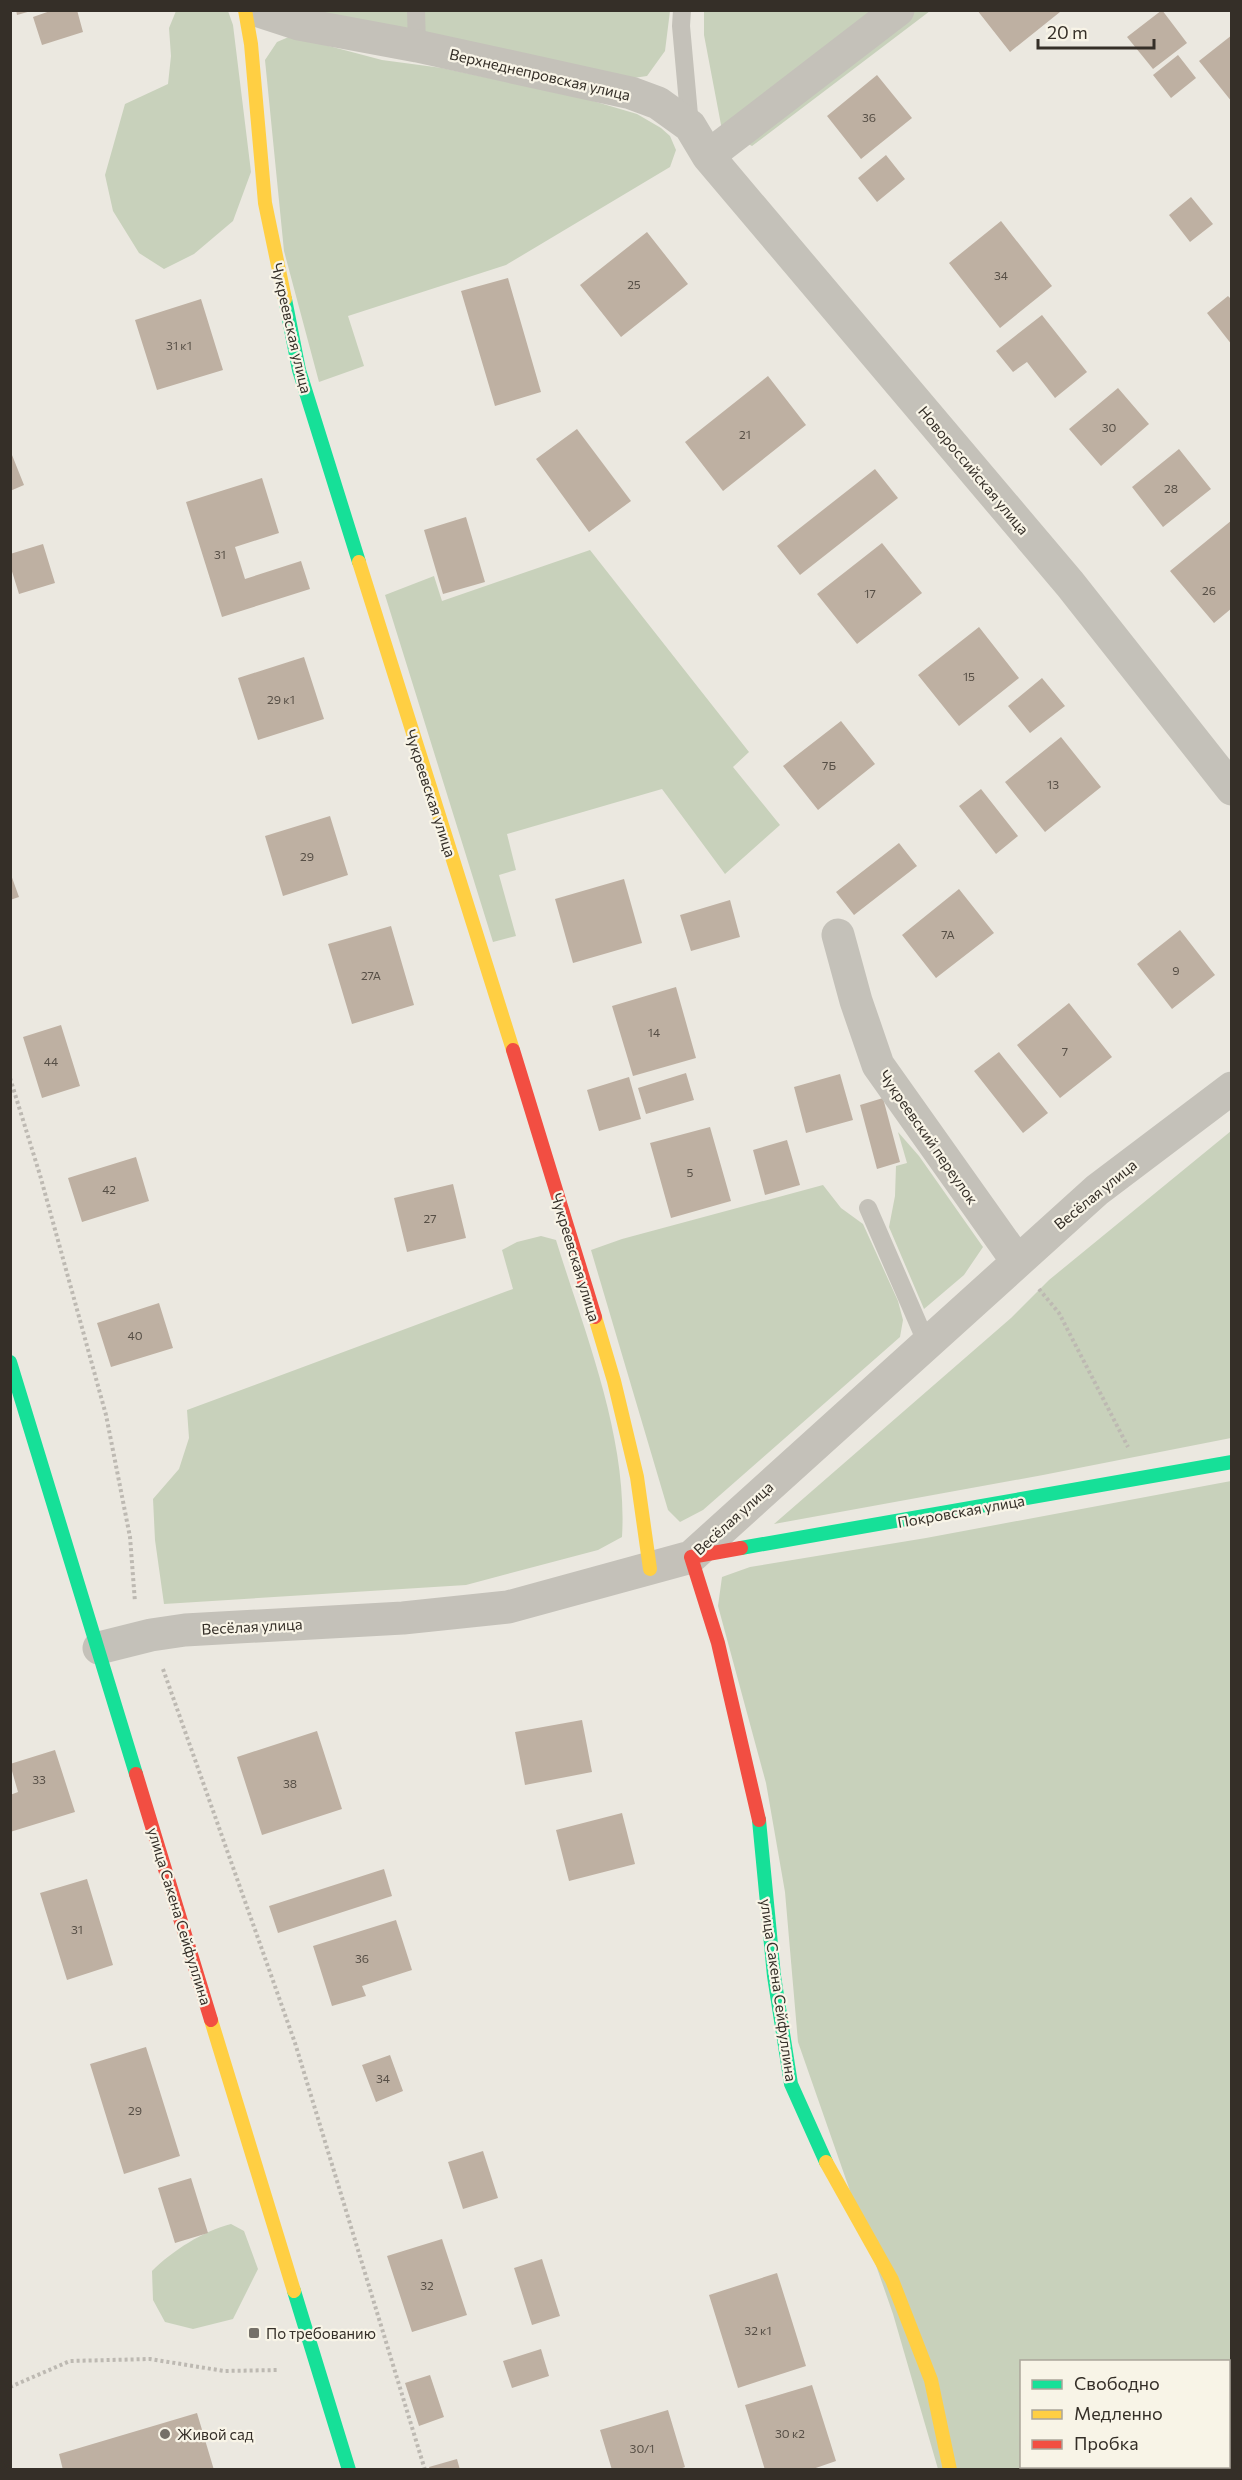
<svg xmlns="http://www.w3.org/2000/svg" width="1242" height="2480" viewBox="0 0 1242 2480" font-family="Commissioner,sans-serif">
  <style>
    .green { fill: #c8d1bb; fill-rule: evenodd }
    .building { fill: #beb0a2 }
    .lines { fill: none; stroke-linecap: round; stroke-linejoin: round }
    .path { stroke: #bdb9b2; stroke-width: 4; stroke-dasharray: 3 3; stroke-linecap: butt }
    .lane { stroke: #c4c1b9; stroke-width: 18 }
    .street { stroke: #c4c1b9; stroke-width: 33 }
    .fast { stroke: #16e098; stroke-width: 14 }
    .slow { stroke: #ffcf43; stroke-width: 14 }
    .jam { stroke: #f24e42; stroke-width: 14 }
    .poi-dot { fill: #757068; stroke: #f8f4e7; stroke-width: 2 }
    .labels { text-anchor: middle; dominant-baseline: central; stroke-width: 4.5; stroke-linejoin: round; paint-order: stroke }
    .number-label { font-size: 12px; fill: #574f46 }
    .street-label { font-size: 15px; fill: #352f28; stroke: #f8f4e7 }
    .poi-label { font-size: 15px; fill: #352f28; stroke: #f8f4e7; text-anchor: start }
  </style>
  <rect width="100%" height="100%" fill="#ebe8e0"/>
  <!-- green -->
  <path class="green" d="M176,11H228L233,25L251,172L233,221L194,254L164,269L139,253L113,211L105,175L125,104L168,84L171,56L169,28Z
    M303,11H670L665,51L647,76L620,80Z
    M704,11H930L752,146L722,130L704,35Z
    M291,36L382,60L442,68L583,98L637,114L661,128L670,136L676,150L670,167L506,265L348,316L364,366L319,382L284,251L265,60L277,42Z
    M590,550L749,752L733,767L780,825L725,874L662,789L507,834L516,870L499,875L516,936L493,942L385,595L434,576L442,601Z
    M1231,1131V1438L1043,1475L774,1524L1011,1318L1049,1280Z
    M898,1132L919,1156L983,1247L964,1275L924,1309L889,1227L895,1196L896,1166L907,1163Z
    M823,1185L841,1208L863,1224L898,1301L903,1320L900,1337L703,1510L680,1522L668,1510L591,1250L622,1239Z
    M541,1236L556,1240C585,1334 628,1437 622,1537L598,1550L466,1585L164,1604L155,1540L153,1499L179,1469L189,1438L187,1410L513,1289L502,1250L517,1242Z
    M1231,1481V2469H938L893,2314L798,2042L785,1892L766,1783L718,1606L722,1577L750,1567L926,1538ZM1022,2362H1228V2466H1022Z
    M231,2224L244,2231L258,2269L233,2319L193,2329L165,2322L153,2300L152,2271C172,2251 203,2231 231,2224Z"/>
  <!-- building -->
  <path class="building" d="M16,10H31V11L17,15Z
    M53,10H77L83,32L42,45L33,17Z
    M977,10H1058L1060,12L1010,52Z
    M1162,10L1187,43L1153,69L1127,37Z
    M1232,35V102L1199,61Z
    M1178,55L1196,78L1171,98L1153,75Z
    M877,75L912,118L861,159L827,116Z
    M886,155L905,179L877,202L858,178Z
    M1191,197L1213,224L1190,242L1169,215Z
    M1001,221L1052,286L1000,328L949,263Z
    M647,232L688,284L621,337L580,285Z
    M508,278L541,392L495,406L461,291Z
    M1228,296L1232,300V345L1207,313Z
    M201,299L223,370L157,390L135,320Z
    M1042,315L1087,372L1055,398L1027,362L1013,372L996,351Z
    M768,376L806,425L723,491L685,442Z
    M1118,388L1149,424L1101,466L1069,429Z
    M577,429L631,501L589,532L536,459Z
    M1179,449L1211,489L1163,527L1132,487Z
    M10,450L24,485L10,491Z
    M875,469L898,498L800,575L777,546Z
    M262,478L279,533L235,547L245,579L301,561L310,589L222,617L186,502Z
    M466,517L485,582L443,594L424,530Z
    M1232,520V608L1214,623L1170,571Z
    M882,543L922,593L857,644L817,594Z
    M43,544L55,583L19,594L10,565V554Z
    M979,627L1019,678L959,726L918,675Z
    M304,657L324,719L258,740L238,678Z
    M1042,678L1065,706L1030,733L1008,706Z
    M841,721L875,764L818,810L783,766Z
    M1061,737L1101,787L1045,832L1005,782Z
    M981,789L1018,836L996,854L959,806Z
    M330,816L348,875L283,896L265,836Z
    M899,843L917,866L854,915L836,892Z
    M10,872L19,897L10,900Z
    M624,879L642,943L573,963L555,899Z
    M959,889L994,933L936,978L902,935Z
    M730,900L740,937L691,951L680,915Z
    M391,926L414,1005L352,1024L328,944Z
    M1180,930L1215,975L1172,1009L1137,964Z
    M676,987L696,1058L633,1076L612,1006Z
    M1069,1003L1112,1057L1060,1098L1017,1045Z
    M61,1025L80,1086L42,1098L23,1037Z
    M999,1052L1048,1113L1023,1133L974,1071Z
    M686,1073L694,1100L646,1114L638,1088Z
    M840,1074L853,1120L806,1133L794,1087Z
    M629,1077L641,1119L599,1131L587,1090Z
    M883,1098L900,1162L877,1169L860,1105Z
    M710,1127L731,1201L671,1218L650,1143Z
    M787,1140L800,1185L765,1195L753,1150Z
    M136,1157L149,1201L82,1222L68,1178Z
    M453,1184L466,1238L407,1252L394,1198Z
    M159,1303L173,1348L111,1367L97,1323Z
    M582,1720L592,1772L525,1785L515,1732Z
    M317,1731L342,1809L262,1835L237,1757Z
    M55,1750L75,1812L10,1832V1795L18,1792L10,1764Z
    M622,1813L635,1864L569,1881L556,1830Z
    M384,1869L392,1896L278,1933L269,1906Z
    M87,1879L113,1965L67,1980L40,1893Z
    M396,1920L412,1970L362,1986L366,1996L332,2006L313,1946Z
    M146,2047L180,2156L124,2174L90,2064Z
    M390,2055L403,2091L376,2102L362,2065Z
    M483,2151L498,2198L463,2209L448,2162Z
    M191,2178L208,2233L175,2243L158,2188Z
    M442,2239L467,2315L412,2332L387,2256Z
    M542,2259L560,2316L532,2325L514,2268Z
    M777,2273L806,2366L738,2388L709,2295Z
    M541,2349L549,2376L512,2388L503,2361Z
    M430,2375L444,2417L419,2426L405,2383Z
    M812,2385L836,2461L810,2470H765L745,2405Z
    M668,2410L685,2467L677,2470H612L600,2430Z
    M197,2413L214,2470H63L59,2454Z
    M457,2459L460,2470H430L429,2467Z"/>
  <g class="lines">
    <!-- path -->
    <path class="path" d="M10,1078L40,1175L106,1415L130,1537L135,1602
      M1039,1289L1059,1313L1128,1447
      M163,1669L295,2043L425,2470
      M10,2387L70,2361L150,2359L224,2371L279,2370"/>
    <!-- lane -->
    <path class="lane" d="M416,10L417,46
      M682,10L681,26L690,126
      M868,1208L927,1344"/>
    <!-- street -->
    <path class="street" d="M256,10L299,24L417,46L631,93L658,103L690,126L708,156L1070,584L1232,789
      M708,156L898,10
      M838,935L856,1001L878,1065L1017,1261
      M99,1648L151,1635L185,1630L403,1618L508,1607L691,1557L1097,1190L1232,1088"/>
    <!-- fast -->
    <path class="fast" d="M285,299L299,370L359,562
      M10,1362L136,1774
      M741,1548L1232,1462
      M759,1820L774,1976L791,2084L826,2162
      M294,2291L349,2470"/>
    <!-- slow -->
    <path class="slow" d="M245,10L251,44L265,203L285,299
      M359,562L513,1050
      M595,1317L614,1381L637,1477L650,1569
      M211,2020L294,2291
      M826,2162L892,2280L931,2380L950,2470"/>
    <!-- jam -->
    <path class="jam" d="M513,1050L595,1317
      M741,1548L691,1557L718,1643L759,1820
      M136,1774L211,2020"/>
  </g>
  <!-- markers -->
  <g class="poi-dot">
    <rect x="248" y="2327" width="12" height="12" rx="3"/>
    <circle cx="165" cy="2434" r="6"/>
  </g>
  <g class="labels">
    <!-- number labels -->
    <g class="number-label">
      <text x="869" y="117">36</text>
      <text x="1001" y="275">34</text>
      <text x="634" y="284">25</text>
      <text x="179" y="345">31 к1</text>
      <text x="1109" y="427">30</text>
      <text x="745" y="434">21</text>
      <text x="1171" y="488">28</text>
      <text x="220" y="554">31</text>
      <text x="1209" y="590">26</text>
      <text x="870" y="593">17</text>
      <text x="969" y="676">15</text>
      <text x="281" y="699">29 к1</text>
      <text x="829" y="765">7Б</text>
      <text x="1053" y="784">13</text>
      <text x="307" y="856">29</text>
      <text x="948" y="934">7А</text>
      <text x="1176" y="970">9</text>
      <text x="371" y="975">27А</text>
      <text x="654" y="1032">14</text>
      <text x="1065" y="1051">7</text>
      <text x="51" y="1061">44</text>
      <text x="690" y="1172">5</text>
      <text x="109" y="1189">42</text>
      <text x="430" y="1218">27</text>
      <text x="135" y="1335">40</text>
      <text x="39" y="1779">33</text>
      <text x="290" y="1783">38</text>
      <text x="77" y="1929">31</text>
      <text x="362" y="1958">36</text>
      <text x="383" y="2078">34</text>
      <text x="135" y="2110">29</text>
      <text x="427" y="2285">32</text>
      <text x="758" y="2330">32 к1</text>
      <text x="790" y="2433">30 к2</text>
      <text x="642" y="2448">30/1</text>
    </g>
    <!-- street labels -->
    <g class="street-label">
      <text transform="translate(540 74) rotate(13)">Верхнеднепровская улица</text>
      <text transform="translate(292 328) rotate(77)">Чукреевская улица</text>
      <text transform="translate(974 470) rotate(50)">Новороссийская улица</text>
      <text transform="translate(431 793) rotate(72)">Чукреевская улица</text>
      <text transform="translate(929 1137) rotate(55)">Чукреевский переулок</text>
      <text transform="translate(1095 1194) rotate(-39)">Весёлая улица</text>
      <text transform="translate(576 1257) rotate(73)">Чукреевская улица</text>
      <text transform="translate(961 1511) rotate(-10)">Покровская улица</text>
      <text transform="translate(733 1518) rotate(-42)">Весёлая улица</text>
      <text transform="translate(252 1626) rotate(-3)">Весёлая улица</text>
      <text transform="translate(180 1916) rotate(73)">улица Сакена Сейфуллина</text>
      <text transform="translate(779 1990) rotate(82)">улица Сакена Сейфуллина</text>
    </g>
    <!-- poi labels -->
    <g class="poi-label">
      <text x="266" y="2333">По требованию</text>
      <text x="177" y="2434">Живой сад</text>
    </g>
  </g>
  <!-- border -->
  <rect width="1242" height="2480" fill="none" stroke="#352f28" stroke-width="24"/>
  <!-- legend -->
  <rect x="1020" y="2360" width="210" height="108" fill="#f8f4e7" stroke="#aaa59b" stroke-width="1.5"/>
  <rect x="1032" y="2380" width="30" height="9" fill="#16e098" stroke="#aaa59b" stroke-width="1.5"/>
  <text x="1074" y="2390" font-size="18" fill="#352f28">Свободно</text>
  <rect x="1032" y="2410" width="30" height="9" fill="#ffcf43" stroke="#aaa59b" stroke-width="1.5"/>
  <text x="1074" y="2420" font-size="18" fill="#352f28">Медленно</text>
  <rect x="1032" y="2440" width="30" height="9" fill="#f24e42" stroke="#aaa59b" stroke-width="1.5"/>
  <text x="1074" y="2450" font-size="18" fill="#352f28">Пробка</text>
  <!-- scale -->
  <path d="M1038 39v9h116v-9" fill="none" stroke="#352f28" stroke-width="3"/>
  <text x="1047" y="39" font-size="18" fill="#352f28" stroke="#f8f4e7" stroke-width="4.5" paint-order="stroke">20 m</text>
</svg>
